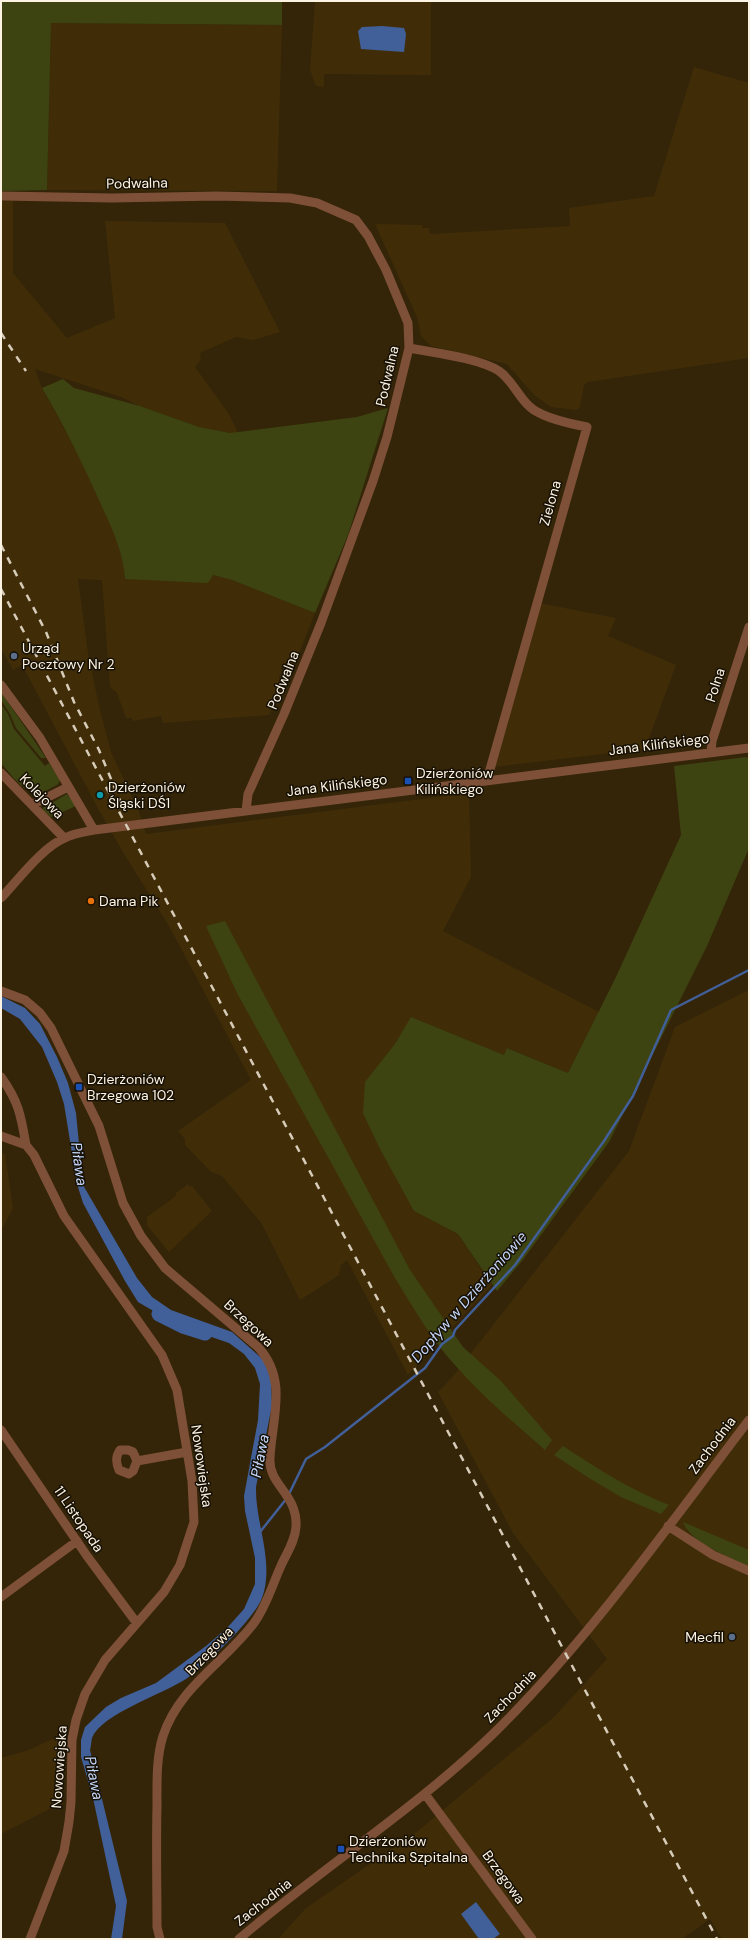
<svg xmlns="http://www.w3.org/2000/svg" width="750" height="1940" viewBox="0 0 750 1940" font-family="'DM Sans',sans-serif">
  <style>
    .built { fill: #402d08 }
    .green { fill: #3d4411 }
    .water { fill: #415f98 }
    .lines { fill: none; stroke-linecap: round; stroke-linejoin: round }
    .stream { stroke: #415f98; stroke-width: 2.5 }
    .river { stroke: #415f98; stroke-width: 15 }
    .minor { stroke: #7e5038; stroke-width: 9 }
    .rail { stroke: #d7ccb9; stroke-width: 2.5; stroke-dasharray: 7 7; stroke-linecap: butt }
    .service-dot { fill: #5c6f8a; stroke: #161005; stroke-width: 1.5 }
    .transit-dot { fill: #1a4fb4; stroke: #161005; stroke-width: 1.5 }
    .culture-dot { fill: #0f9aa8; stroke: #161005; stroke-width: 1.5 }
    .food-dot { fill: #e8710a; stroke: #161005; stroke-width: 1.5 }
    .labels { text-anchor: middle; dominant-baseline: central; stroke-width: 3; stroke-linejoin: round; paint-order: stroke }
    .street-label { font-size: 14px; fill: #fdf3e3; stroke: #161005 }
    .poi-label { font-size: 14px; fill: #fdf3e3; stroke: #161005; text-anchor: start }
    .water-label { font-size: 15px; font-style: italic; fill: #c5d7fa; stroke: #161005 }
  </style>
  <rect width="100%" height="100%" fill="#342509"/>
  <!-- built -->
  <path class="built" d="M315,1H431V75L324,74V87L316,86L310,70Z
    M51,23L282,25L277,191L47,190Z
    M694,67L749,83V358L588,382L584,385L580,407L576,410L551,407L534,395L507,364L431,346L421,336L417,317L375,224L423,225L422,228H429L430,234L570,226L569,208L654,196Z
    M1,201H13V273L67,338L115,318L105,221L225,223L280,332L253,340L236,337L200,353L201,360L195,367L229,414L238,433H230L199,427L140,406L121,397L35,369L42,388L79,456L117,537L124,567L125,579L213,575L232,580L315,613L292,671L282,667L281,669L279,678L283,682L269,715L163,723L161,716L132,721V718H126L117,693L110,687L102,580L78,579L88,653L99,706L111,752L139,812L146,834L469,793L471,877L443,931L599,1012L568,1073L508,1048L504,1055L411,1017L414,1211L458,1234L492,1285L408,1375L347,1260L341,1265L339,1275L300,1300L262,1224L222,1176L211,1172L185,1145V1139L178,1131L251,1080L169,926L123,852L100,812L22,665L13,670L1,649Z
    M539,603L616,618L608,636L676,665L645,749L493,767Z
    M749,990V1939H722L710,1919L682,1939H278L306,1908L418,1831L554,1717L607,1659L513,1533L438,1392L454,1375L629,1151L675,1027Z
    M1,1154H5L13,1208L1,1231Z
    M188,1184L190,1187L192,1186L212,1211L169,1252L147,1225V1217L176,1196V1193Z
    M67,1732L64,1750L63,1802L1,1834V1758L29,1750Z"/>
  <!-- green -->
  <path class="green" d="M1,1H282V25L51,23L47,190L1,191Z
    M63,379L74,388L140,406L199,427L230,433L357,417L388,408L348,535L315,613L232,580L213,575L208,583L125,579C123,549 110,524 98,498C81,460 63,424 42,388Z
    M1,692L46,758H41L16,728L10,714L1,700Z
    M1,704L8,714L14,729L45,766L49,763L60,780C59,785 55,786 51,788C29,802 14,778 1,763Z
    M746,757L749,759V848L707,946L609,1142L522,1261L497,1291L458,1234L414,1211L379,1147L363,1113L365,1082L395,1044L411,1017L504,1055L507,1048L568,1073L616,977L681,835L674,766Z
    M67,794L76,806L51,817L43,810V808Z
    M225,921L410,1270L463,1347L501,1381L552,1440L545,1450C514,1423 482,1396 454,1364C431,1339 413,1307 395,1278L237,993L206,926Z
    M563,1446C597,1468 630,1490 669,1505L661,1514L621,1497L589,1478L554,1455Z
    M683,1522L749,1550V1566C730,1558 690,1542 683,1522Z"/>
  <!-- water -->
  <path class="water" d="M382,26L404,28L406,34L404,52L361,49L358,31L362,27Z
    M1,996L25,1008L40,1024L57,1057L68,1083L76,1113L83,1185L137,1278L152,1297L171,1310L232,1332L267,1363L271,1380L272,1405L256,1487C255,1523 275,1562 262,1598C254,1619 205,1666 186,1679C163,1694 101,1714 92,1738C91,1742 91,1747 90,1750L127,1901L122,1939H111L116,1906L93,1798L81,1757V1740L85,1727L106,1707L121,1698L156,1683L206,1646L227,1628L244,1609L255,1584V1558L245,1511L244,1496L258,1420L260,1384L255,1368L244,1354L229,1343L197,1332L162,1316L138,1302L125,1281L83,1203L77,1184L64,1104L57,1082L42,1047L20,1019L1,1008Z
    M476,1902L500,1934L493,1939H479L461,1914Z"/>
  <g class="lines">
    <!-- stream -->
    <path class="stream" d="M289,1494L306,1459L325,1447L425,1368L442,1344L453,1336L455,1330L515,1265L604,1141L633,1096L671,1010L749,970
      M260,1532L287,1498"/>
    <!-- river -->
    <path class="river" d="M159,1314L183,1326L205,1333"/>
    <!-- minor -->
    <path class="minor" d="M1,196L112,198L217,196L290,198L317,203L356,220L368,236L386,270L408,323L409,348L387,437L373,481L321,623L284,714L248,794L246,811
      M409,348C435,353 478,358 499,371C512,380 518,396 529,406C541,418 571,424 587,427L487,780
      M1,685L40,738L94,830
      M711,752L712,741L749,627
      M1,773L64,838
      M32,805L68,787
      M1,898C19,879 43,846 67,837C76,833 85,832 94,830L749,748
      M1,991L25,1000L40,1013L51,1028L99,1126L123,1203L141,1236L165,1268L259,1348C288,1381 272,1418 270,1458C268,1485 298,1494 296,1527C295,1542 286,1554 280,1568C272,1586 266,1607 254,1623C225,1662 179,1687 163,1736C156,1758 157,1783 157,1806C156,1846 157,1887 157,1927L160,1939
      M1,1077C19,1102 21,1116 26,1145
      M1,1136L26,1145L34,1155L64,1216L162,1355L177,1390L192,1481L194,1522L180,1565L164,1592L105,1660L85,1694L76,1720L72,1740L71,1802L69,1822L64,1851L30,1939
      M1,1430L87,1556L136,1622
      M137,1461L133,1452L128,1450H120C115,1457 116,1463 119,1470L129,1474L133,1471L137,1461L187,1452
      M668,1526L713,1555L749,1571
      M1,1597L77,1541
      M425,1794L532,1939
      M239,1939C323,1867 417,1808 496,1731C591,1637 668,1526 749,1420"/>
    <!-- rail -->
    <path class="rail" d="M1,333L26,371
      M1,545L46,632L74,702L99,750L121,803
      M1,589L717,1939"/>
  </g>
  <!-- markers -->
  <g class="service-dot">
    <circle cx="14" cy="656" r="4"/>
    <circle cx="732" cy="1637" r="4"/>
  </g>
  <g class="transit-dot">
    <rect x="404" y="777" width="8" height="8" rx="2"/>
    <rect x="75" y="1083" width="8" height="8" rx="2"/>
    <rect x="337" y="1845" width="8" height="8" rx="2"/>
  </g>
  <circle class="culture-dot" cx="100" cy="795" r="4"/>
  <circle class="food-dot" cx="91" cy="901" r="4"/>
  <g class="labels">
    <!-- street labels -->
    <g class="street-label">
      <text transform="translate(137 183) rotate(-1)">Podwalna</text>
      <text transform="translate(387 376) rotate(-77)">Podwalna</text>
      <text transform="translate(550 503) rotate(-74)">Zielona</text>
      <text transform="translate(283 680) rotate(-68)">Podwalna</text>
      <text transform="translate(715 685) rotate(-72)">Polna</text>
      <text transform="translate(659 744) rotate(-7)">Jana Kilińskiego</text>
      <text transform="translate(337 785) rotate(-7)">Jana Kilińskiego</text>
      <text transform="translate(42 796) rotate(46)">Kolejowa</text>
      <text transform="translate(249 1323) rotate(43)">Brzegowa</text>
      <text transform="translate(712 1445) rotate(-53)">Zachodnia</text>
      <text transform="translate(202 1466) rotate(82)">Nowowiejska</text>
      <text transform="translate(79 1519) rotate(56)">11 Listopada</text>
      <text transform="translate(209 1651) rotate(-46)">Brzegowa</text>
      <text transform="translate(510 1696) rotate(-46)">Zachodnia</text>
      <text transform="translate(59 1767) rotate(-86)">Nowowiejska</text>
      <text transform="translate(504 1877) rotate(54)">Brzegowa</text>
      <text transform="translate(263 1902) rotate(-38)">Zachodnia</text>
    </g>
    <!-- poi labels -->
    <g class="poi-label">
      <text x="22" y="648">Urząd<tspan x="22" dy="16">Pocztowy Nr 2</tspan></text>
      <text x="416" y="773">Dzierżoniów<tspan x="416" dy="16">Kilińskiego</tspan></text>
      <text x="108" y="787">Dzierżoniów<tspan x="108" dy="16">Śląski DŚ1</tspan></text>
      <text x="99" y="901">Dama Pik</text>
      <text x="87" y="1079">Dzierżoniów<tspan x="87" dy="16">Brzegowa 102</tspan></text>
      <text x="724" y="1637" text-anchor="end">Mecfil</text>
      <text x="349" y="1841">Dzierżoniów<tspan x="349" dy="16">Technika Szpitalna</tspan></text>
    </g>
    <!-- water labels -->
    <g class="water-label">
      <text transform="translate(79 1164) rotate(82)">Piława</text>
      <text transform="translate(469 1297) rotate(-49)">Dopływ w Dzierżoniowie</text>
      <text transform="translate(260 1456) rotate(-79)">Piława</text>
      <text transform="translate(94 1778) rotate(79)">Piława</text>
    </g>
  </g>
  <!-- border -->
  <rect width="750" height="1940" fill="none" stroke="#fdf3e3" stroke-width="4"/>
</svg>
